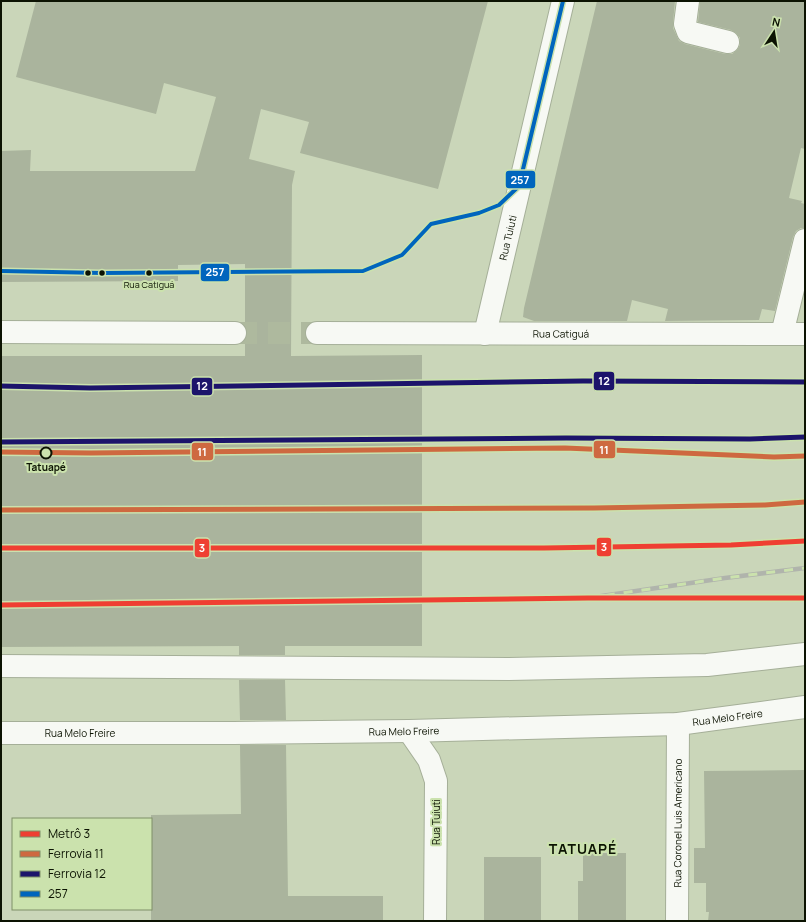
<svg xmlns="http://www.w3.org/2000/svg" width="806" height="922" viewBox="0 0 806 922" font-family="Manrope,sans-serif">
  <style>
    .building { fill: #aab49d }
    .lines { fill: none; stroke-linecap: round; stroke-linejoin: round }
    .major-tunnel { stroke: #aeb99e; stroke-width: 22; stroke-dasharray: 22 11; stroke-linecap: butt }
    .minor-casing { stroke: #a5af98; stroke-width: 24 }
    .major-casing { stroke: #a5af98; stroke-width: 24 }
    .highway-casing { stroke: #a5af98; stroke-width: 24 }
    .minor { stroke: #f7f9f4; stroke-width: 22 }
    .major { stroke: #f7f9f4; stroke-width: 22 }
    .highway { stroke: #f7f9f4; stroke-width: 22 }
    .rail-casing { stroke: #b0b4ac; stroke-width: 4.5 }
    .rail { stroke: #cbe2ad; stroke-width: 3; stroke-dasharray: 9; stroke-linecap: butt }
    .bus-1-casing { stroke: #cbe2ad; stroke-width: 7 }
    .bus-1 { stroke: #0065bd; stroke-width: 4 }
    .rail-1-casing { stroke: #cbe2ad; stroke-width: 8 }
    .rail-2-casing { stroke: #cbe2ad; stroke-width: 8 }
    .rail-1 { stroke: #ce6940; stroke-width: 5 }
    .rail-2 { stroke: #1c146b; stroke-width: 5 }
    .metro-1-casing { stroke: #cbe2ad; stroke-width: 8 }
    .metro-1 { stroke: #ef3f32; stroke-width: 5 }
    .bus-dot { fill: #0c1302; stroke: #cbe2ad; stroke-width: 1.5 }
    .stop-dot { fill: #cbe2ad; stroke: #0c1302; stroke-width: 2 }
    .labels { text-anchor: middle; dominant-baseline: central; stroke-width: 4; stroke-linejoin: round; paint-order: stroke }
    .bus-label { font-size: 9px; fill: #0c1302; stroke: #cbe2ad }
    .street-label { font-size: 10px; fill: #0c1302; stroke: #cbe2ad }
    .stop-label { font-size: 10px; font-weight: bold; fill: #0c1302; stroke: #cbe2ad }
    .district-label { font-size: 14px; font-weight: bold; letter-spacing: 1px; fill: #0c1302; stroke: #cbe2ad }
    .line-badge { stroke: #cbe2ad; stroke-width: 1.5 }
    .badge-label { font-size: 11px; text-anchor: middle; font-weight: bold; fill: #fff }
  </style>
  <rect width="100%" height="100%" fill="#cad6b9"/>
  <!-- building -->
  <path class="building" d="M36,1H488L438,189L300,153L309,122L261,109L249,159L295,171L292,185L291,356L422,355V646H285V655H239V646L1,647V356H245V340L247,333L245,326V264L178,265V281L1,282V151L31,150L30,171H195L216,97L164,83L156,114L16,77Z
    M597,1H675L673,23V28L679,41L685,44L725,54H732L737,50L740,45V38L736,33L731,30L698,22L700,1H805V149L801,148L789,198L802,201L801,203L805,204V228H801L796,231L793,237L775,311L762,309L759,320L665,321L668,309L632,300L627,321H534L523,317L524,308Z
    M239,680H285L286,720H240Z
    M240,745H286L288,896H383V921H151V815L241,814Z
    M805,770V921H708L709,912H706V883H694V848H705L704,771Z
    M583,853H626V921H578V881H583Z
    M484,857H541V921H484Z"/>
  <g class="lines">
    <!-- major-tunnel -->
    <path class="major-tunnel" d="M235,333H317"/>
    <defs>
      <g id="minor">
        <path d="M688,1L685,24L688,32L728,42"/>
        <path id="s1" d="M485,334L563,1"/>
        <path d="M782,334L805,240"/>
        <path d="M409,731L429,760L436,781L435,921"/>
        <path id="s2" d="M677,921L678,724"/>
      </g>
      <g id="major">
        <path d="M1,332L235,333"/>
        <path id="s3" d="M317,333L805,334"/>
      </g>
      <g id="highway">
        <path d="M1,666L509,669L707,665L805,654"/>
        <path id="s4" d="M1,733H233L409,731L678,724L805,707"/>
      </g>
    </defs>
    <!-- minor casing -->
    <use href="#minor" class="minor-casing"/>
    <!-- major casing -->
    <use href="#major" class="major-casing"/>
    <!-- highway casing -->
    <use href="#highway" class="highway-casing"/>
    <!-- minor -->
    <use href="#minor" class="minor"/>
    <!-- major -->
    <use href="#major" class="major"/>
    <!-- highway -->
    <use href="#highway" class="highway"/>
    <defs>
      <path id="rail" d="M588,598L725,578L805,568"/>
    </defs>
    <!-- rail casing -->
    <use href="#rail" class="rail-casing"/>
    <!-- rail -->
    <use href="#rail" class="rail"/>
    <defs>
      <path id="bus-1" d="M1,271L103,273L363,271L402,255L431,224L479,213L499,205L519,186L563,1"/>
    </defs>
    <!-- bus-1 casing -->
    <use href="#bus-1" class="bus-1-casing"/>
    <!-- bus-1 -->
    <use href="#bus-1" class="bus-1"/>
    <defs>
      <path id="rail-1" d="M1,452L91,453L565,448L774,457L805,456
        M1,510L594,508L765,505L805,502"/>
      <path id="rail-2" d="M1,386L90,388L583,381L805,382
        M1,442L566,438L750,439L805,437"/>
    </defs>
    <!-- rail-1 casing -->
    <use href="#rail-1" class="rail-1-casing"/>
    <!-- rail-2 casing -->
    <use href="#rail-2" class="rail-2-casing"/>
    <!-- rail-1 -->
    <use href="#rail-1" class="rail-1"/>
    <!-- rail-2 -->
    <use href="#rail-2" class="rail-2"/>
    <defs>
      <path id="metro-1" d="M1,548H544L731,545L805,541
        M1,605L588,598H805"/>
    </defs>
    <!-- metro-1 casing -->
    <use href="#metro-1" class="metro-1-casing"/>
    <!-- metro-1 -->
    <use href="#metro-1" class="metro-1"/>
  </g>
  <!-- markers -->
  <g class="bus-dot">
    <circle cx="88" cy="273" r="3.5"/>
    <circle cx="102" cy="273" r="3.5"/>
    <circle cx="149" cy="273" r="3.5"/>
  </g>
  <circle class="stop-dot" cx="46" cy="453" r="5.5"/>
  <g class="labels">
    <!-- bus labels -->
    <g class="bus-label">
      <text x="149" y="284">Rua Catiguá</text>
    </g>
    <!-- street labels -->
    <g class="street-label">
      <text stroke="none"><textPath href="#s1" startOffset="99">Rua Tuiuti</textPath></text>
      <text stroke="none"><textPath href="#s3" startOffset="244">Rua Catiguá</textPath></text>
      <text stroke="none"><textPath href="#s4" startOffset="727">Rua Melo Freire</textPath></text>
      <text stroke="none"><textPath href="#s4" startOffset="403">Rua Melo Freire</textPath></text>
      <text stroke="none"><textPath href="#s4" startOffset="79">Rua Melo Freire</textPath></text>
      <text transform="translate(436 822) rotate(-90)">Rua Tuiuti</text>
      <text stroke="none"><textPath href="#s2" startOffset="98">Rua Coronel Luis Americano</textPath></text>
    </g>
    <!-- stop labels -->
    <g class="stop-label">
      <text x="46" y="467">Tatuapé</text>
    </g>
    <!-- district labels -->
    <g class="district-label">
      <text x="583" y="848">TATUAPÉ</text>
    </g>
  </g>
  <g class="line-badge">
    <rect x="505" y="170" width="31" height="19" rx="4" fill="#0065bd"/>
    <rect x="200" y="263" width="30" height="19" rx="4" fill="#0065bd"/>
    <rect x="593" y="371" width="22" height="20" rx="4" fill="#1c146b"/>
    <rect x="191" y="377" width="22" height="19" rx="4" fill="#1c146b"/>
    <rect x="593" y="440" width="23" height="19" rx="4" fill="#ce6940"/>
    <rect x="191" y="442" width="23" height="19" rx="4" fill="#ce6940"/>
    <rect x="596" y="537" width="16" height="20" rx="4" fill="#ef3f32"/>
    <rect x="194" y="538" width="16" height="20" rx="4" fill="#ef3f32"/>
  </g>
  <g class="badge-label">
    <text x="520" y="184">257</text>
    <text x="215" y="276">257</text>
    <text x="604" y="385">12</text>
    <text x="202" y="390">12</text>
    <text x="604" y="454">11</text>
    <text x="202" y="456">11</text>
    <text x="604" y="551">3</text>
    <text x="202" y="552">3</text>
  </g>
  <!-- border -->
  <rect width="806" height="922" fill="none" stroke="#0c1302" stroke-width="4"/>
  <!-- legend -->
  <rect x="12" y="818" width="140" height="92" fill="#cbe2ad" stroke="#7f8f69"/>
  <rect x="20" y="831" width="20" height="6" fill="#ef3f32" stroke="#7f8f69"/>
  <text x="48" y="838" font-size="12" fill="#0c1302">Metrô 3</text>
  <rect x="20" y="851" width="20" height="6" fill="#ce6940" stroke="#7f8f69"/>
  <text x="48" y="858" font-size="12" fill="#0c1302">Ferrovia 11</text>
  <rect x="20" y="871" width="20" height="6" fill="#1c146b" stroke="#7f8f69"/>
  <text x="48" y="878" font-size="12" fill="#0c1302">Ferrovia 12</text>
  <rect x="20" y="891" width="20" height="6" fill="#0065bd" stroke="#7f8f69"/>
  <text x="48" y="898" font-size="12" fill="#0c1302">257</text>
  <!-- north arrow -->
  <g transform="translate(774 32) rotate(12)" stroke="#cbe2ad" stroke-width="3" paint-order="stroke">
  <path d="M0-3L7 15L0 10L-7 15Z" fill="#0c1302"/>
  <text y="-6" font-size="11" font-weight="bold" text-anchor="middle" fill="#0c1302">N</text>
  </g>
</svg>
